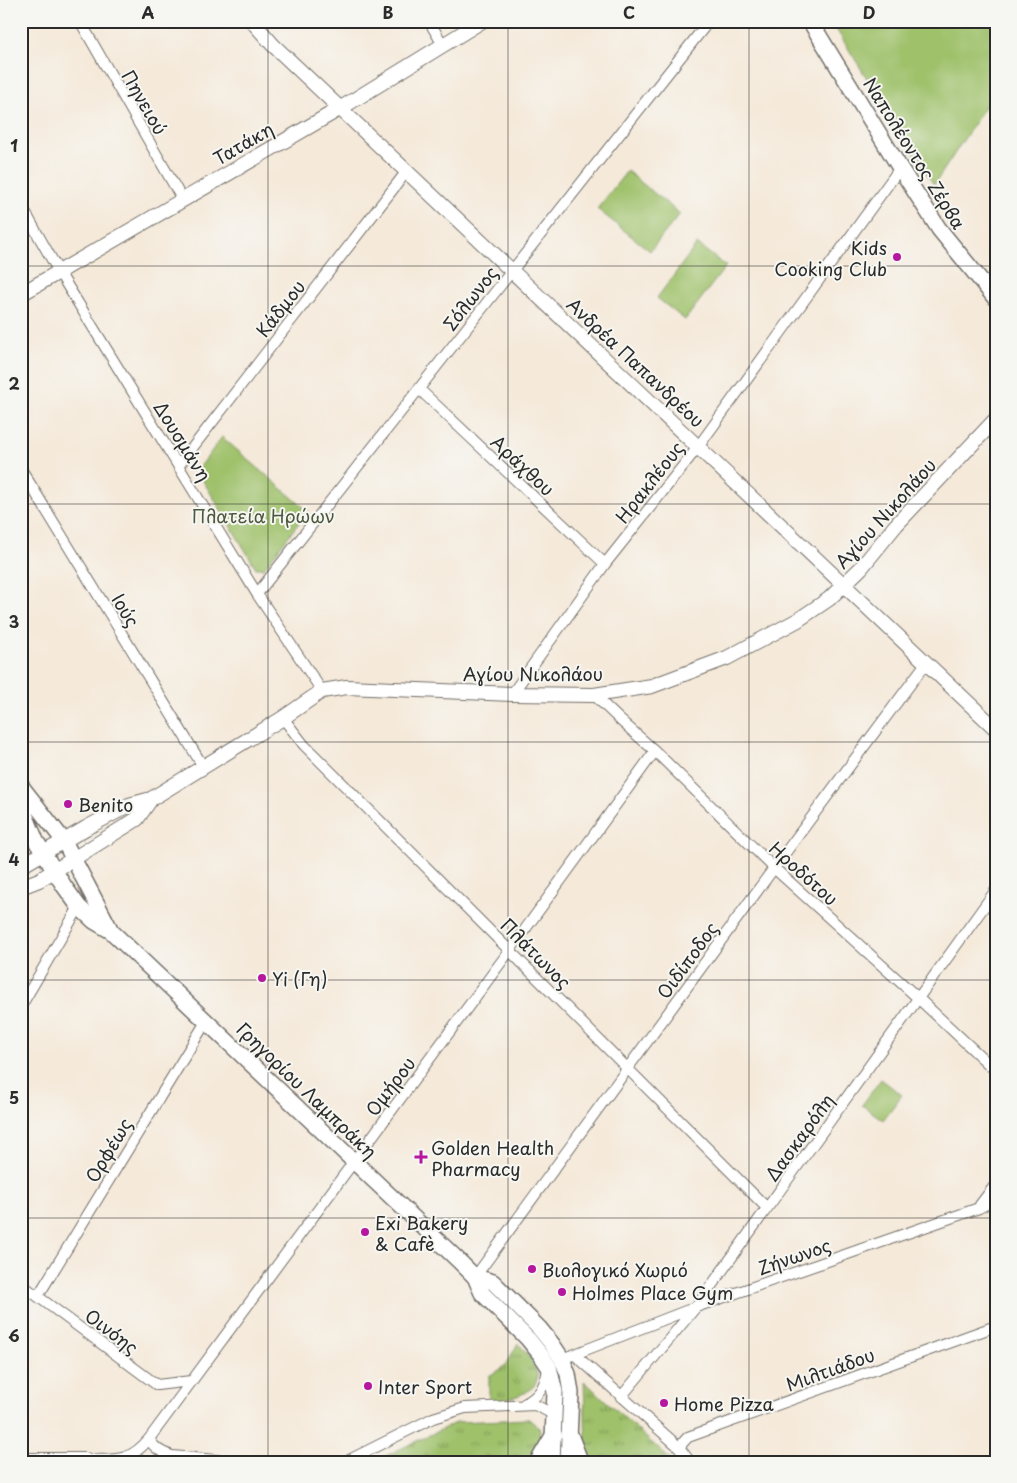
<svg xmlns="http://www.w3.org/2000/svg" width="1017" height="1483" viewBox="0 0 1017 1483" font-family="'Playpen Sans',sans-serif">
  <style>
    .grass { fill: url(#grass-tufts); stroke: #65764b }
    .park { fill: #9fc16b; stroke: #65764b }
    .lines { fill: none; stroke-linecap: round; stroke-linejoin: round }
    .minor-casing { stroke: #726e68; stroke-width: 12 }
    .tertiary-casing { stroke: #726e68; stroke-width: 16 }
    .secondary-casing { stroke: #726e68; stroke-width: 18 }
    .primary-casing { stroke: #726e68; stroke-width: 19 }
    .minor { stroke: #fff; stroke-width: 10 }
    .tertiary { stroke: #fff; stroke-width: 14 }
    .secondary { stroke: #fff; stroke-width: 15 }
    .primary { stroke: #fff; stroke-width: 16 }
    .grid { fill: none; stroke: #2b2b2b; stroke-width: 1; stroke-opacity: 0.55 }
    .poi-dot { fill: #b5179e; stroke: #f6f6f2; stroke-width: 2 }
    .labels { text-anchor: middle; dominant-baseline: central; stroke-width: 4; stroke-linejoin: round; paint-order: stroke }
    .street-label { font-size: 18px; fill: #2b2b2b; stroke: #f6f6f2 }
    .poi-label { font-size: 18px; fill: #2b2b2b; stroke: #f6f6f2; text-anchor: start }
    .park-label { font-size: 18px; fill: #4e583e; stroke: #f6f6f2 }
    .neatline { fill: none; stroke: #2b2b2b; stroke-width: 2 }
    .grid-label { font-size: 16px; text-anchor: middle; font-weight: bold; fill: #2b2b2b }
  </style>
  <defs>
    <pattern id="grass-tufts" width="24" height="20" patternUnits="userSpaceOnUse" patternTransform="scale(1.25)"><rect width="24" height="20" fill="#9fc16b"/><path d="M3 7l-1-3M5 7V3M7 7l1-3M15 17l-1-3M17 17v-4M19 17l1-3" fill="none" stroke="#829d58"/></pattern>
  </defs>
  <rect width="100%" height="100%" fill="#f6f6f2"/>
  <filter id="ink" filterUnits="userSpaceOnUse"><feTurbulence type="fractalNoise" baseFrequency=".02" numOctaves="2"/><feDisplacementMap in="SourceGraphic" scale="10" xChannelSelector="R" yChannelSelector="G"/><feConvolveMatrix kernelMatrix="1 2 1 2 8 2 1 2 1" color-interpolation-filters="sRGB"/></filter>
  <filter id="wash" filterUnits="userSpaceOnUse"><feTurbulence type="fractalNoise" baseFrequency=".0096" numOctaves="4" result="noise"/><feDisplacementMap in="SourceGraphic" scale="20" xChannelSelector="R" yChannelSelector="G"/><feGaussianBlur stdDeviation="1.12" result="paint"/><feColorMatrix in="noise" values="0 0 0 0 0 0 0 0 0 0 0 0 0 0 0 0 0 1.4 0 .05"/><feComposite in="paint" operator="in"/></filter>
  <g filter="url(#wash)">
    <rect width="100%" height="100%" fill="#f5e9d9"/>
    <!-- grass -->
    <path class="grass" d="M518,1343C556,1386 533,1393 489,1404V1376L506,1365Z
      M584,1381L673,1462H593L586,1449Z
      M529,1419L540,1429L539,1447L529,1462H380L379,1459L457,1422Z"/>
    <!-- park -->
    <path class="park" d="M831,21H996V90L934,185Z
      M627,171L680,214L650,251L597,209Z
      M697,244L726,266L685,320L657,298Z
      M222,437L308,511L264,568H256L197,471Z
      M881,1079L902,1095L883,1120L862,1105Z"/>
  </g>
  <g filter="url(#ink)">
    <g class="lines">
      <defs>
        <path id="minor" d="M80,21L182,199
          M429,21L443,45
          M21,205L59,272L257,594L322,691
          M419,389L605,564
          M179,465L407,171
          M21,469L204,768
          M257,594L709,21
          M512,694L605,564L698,447L900,168
          M594,695L620,720L655,751L774,868L918,998L996,1071
          M283,718L304,745L767,1208
          M21,1006L79,907
          M980,1205L996,1184
          M475,1277L774,868L926,663
          M21,1284L157,1385L191,1381
          M38,1296L207,1020
          M575,1355L679,1447L690,1462
          M562,1359L696,1307L979,1208L996,1199
          M621,1397L696,1307L996,890
          M524,1404C540,1396 544,1387 548,1371
          M149,1439C155,1449 161,1452 172,1456L238,1462
          M679,1447L688,1437L996,1326
          M85,1460C114,1459 128,1464 149,1439L510,950L655,751
          M345,1462L433,1418L465,1408L535,1405L549,1412L554,1418"/>
        <path id="tertiary" d="M252,21L273,45L996,729
          M21,294L341,108L482,21
          M21,866L86,828L129,805L151,799L283,718L322,691L347,687L512,694L594,695L652,686L727,658L798,620L829,599L861,568L896,525L996,419
          M21,887L39,880L54,871L137,819L151,799
          M21,1460H85V1462"/>
        <path id="secondary" d="M810,21L900,168L939,229L996,299
          M21,786L64,841L111,931
          M21,805L36,841L64,886L79,907L94,921L111,931L458,1260L475,1277L482,1293L528,1339L541,1355L549,1367L555,1392L552,1462
          M475,1277L493,1282L539,1328L552,1344L562,1359L568,1374L571,1393L568,1462"/>
        <path id="primary" d="M570,1436L580,1462
          M538,1462L554,1435"/>
      </defs>
      <!-- minor casing -->
      <use href="#minor" class="minor-casing"/>
      <!-- tertiary casing -->
      <use href="#tertiary" class="tertiary-casing"/>
      <!-- secondary casing -->
      <use href="#secondary" class="secondary-casing"/>
      <!-- primary casing -->
      <use href="#primary" class="primary-casing"/>
      <!-- minor -->
      <use href="#minor" class="minor"/>
      <!-- tertiary -->
      <use href="#tertiary" class="tertiary"/>
      <!-- secondary -->
      <use href="#secondary" class="secondary"/>
      <!-- primary -->
      <use href="#primary" class="primary"/>
    </g>
  </g>
  <!-- grid -->
  <path class="grid" d="M268,21V1462M508,21V1462M749,21V1462M21,266H996M21,504H996M21,742H996M21,980H996M21,1218H996"/>
  <!-- markers -->
  <g class="poi-dot">
    <circle cx="897" cy="257" r="5"/>
    <circle cx="68" cy="804" r="5"/>
    <circle cx="262" cy="978" r="5"/>
    <path d="M418.5 1149.5h5v5h5v5h-5v5h-5v-5h-5v-5h5z"/>
    <circle cx="365" cy="1232" r="5"/>
    <circle cx="532" cy="1269" r="5"/>
    <circle cx="562" cy="1292" r="5"/>
    <circle cx="368" cy="1386" r="5"/>
    <circle cx="664" cy="1403" r="5"/>
  </g>
  <g class="labels">
    <!-- street labels -->
    <g class="street-label">
      <text transform="translate(145 102) rotate(60)">Πηνειού</text>
      <text transform="translate(243 143) rotate(-30)">Τατάκη</text>
      <text transform="translate(915 153) rotate(58)">Ναπολέοντος Ζέρβα</text>
      <text transform="translate(470 298) rotate(-52)">Σόλωνος</text>
      <text transform="translate(280 308) rotate(-52)">Κάδμου</text>
      <text transform="translate(636 362) rotate(43)">Ανδρέα Παπανδρέου</text>
      <text transform="translate(183 441) rotate(58)">Δουσμάνη</text>
      <text transform="translate(523 465) rotate(43)">Αράχθου</text>
      <text transform="translate(649 482) rotate(-52)">Ηρακλέους</text>
      <text transform="translate(885 513) rotate(-48)">Αγίου Νικολάου</text>
      <text transform="translate(126 610) rotate(59)">Ιούς</text>
      <text x="533" y="673">Αγίου Νικολάου</text>
      <text transform="translate(804 873) rotate(42)">Ηροδότου</text>
      <text transform="translate(536 953) rotate(45)">Πλάτωνος</text>
      <text transform="translate(687 960) rotate(-54)">Οιδίποδος</text>
      <text transform="translate(390 1086) rotate(-53)">Ομήρου</text>
      <text transform="translate(307 1090) rotate(44)">Γρηγορίου Λαμπράκη</text>
      <text transform="translate(799 1137) rotate(-54)">Δασκαρόλη</text>
      <text transform="translate(108 1150) rotate(-59)">Ορφέως</text>
      <text transform="translate(794 1256) rotate(-19)">Ζήνωνος</text>
      <text transform="translate(112 1331) rotate(37)">Οινόης</text>
      <text transform="translate(830 1369) rotate(-20)">Μιλτιάδου</text>
    </g>
    <!-- poi labels -->
    <g class="poi-label">
      <text x="887" y="247" text-anchor="end">Kids<tspan x="887" dy="21">Cooking Club</tspan></text>
      <text x="78" y="804">Benito</text>
      <text x="272" y="978">Yi (Γη)</text>
      <text x="431" y="1147">Golden Health<tspan x="431" dy="21">Pharmacy</tspan></text>
      <text x="375" y="1222">Exi Bakery<tspan x="375" dy="21">&amp; Cafè</tspan></text>
      <text x="542" y="1269">Βιολογικό Χωριό</text>
      <text x="572" y="1292">Holmes Place Gym</text>
      <text x="378" y="1386">Inter Sport</text>
      <text x="674" y="1403">Home Pizza</text>
    </g>
    <!-- park labels -->
    <g class="park-label">
      <text x="263" y="515">Πλατεία Ηρώων</text>
    </g>
  </g>
  <!-- margin -->
  <rect width="1017" height="1483" fill="none" stroke="#f6f6f2" stroke-width="55"/>
  <rect x="28" y="28" width="962" height="1428" class="neatline"/>
  <g class="grid-label">
    <text x="148" y="19">A</text>
    <text x="388" y="19">B</text>
    <text x="629" y="19">C</text>
    <text x="869" y="19">D</text>
    <text x="14" y="152">1</text>
    <text x="14" y="390">2</text>
    <text x="14" y="628">3</text>
    <text x="14" y="866">4</text>
    <text x="14" y="1104">5</text>
    <text x="14" y="1342">6</text>
  </g>
</svg>
